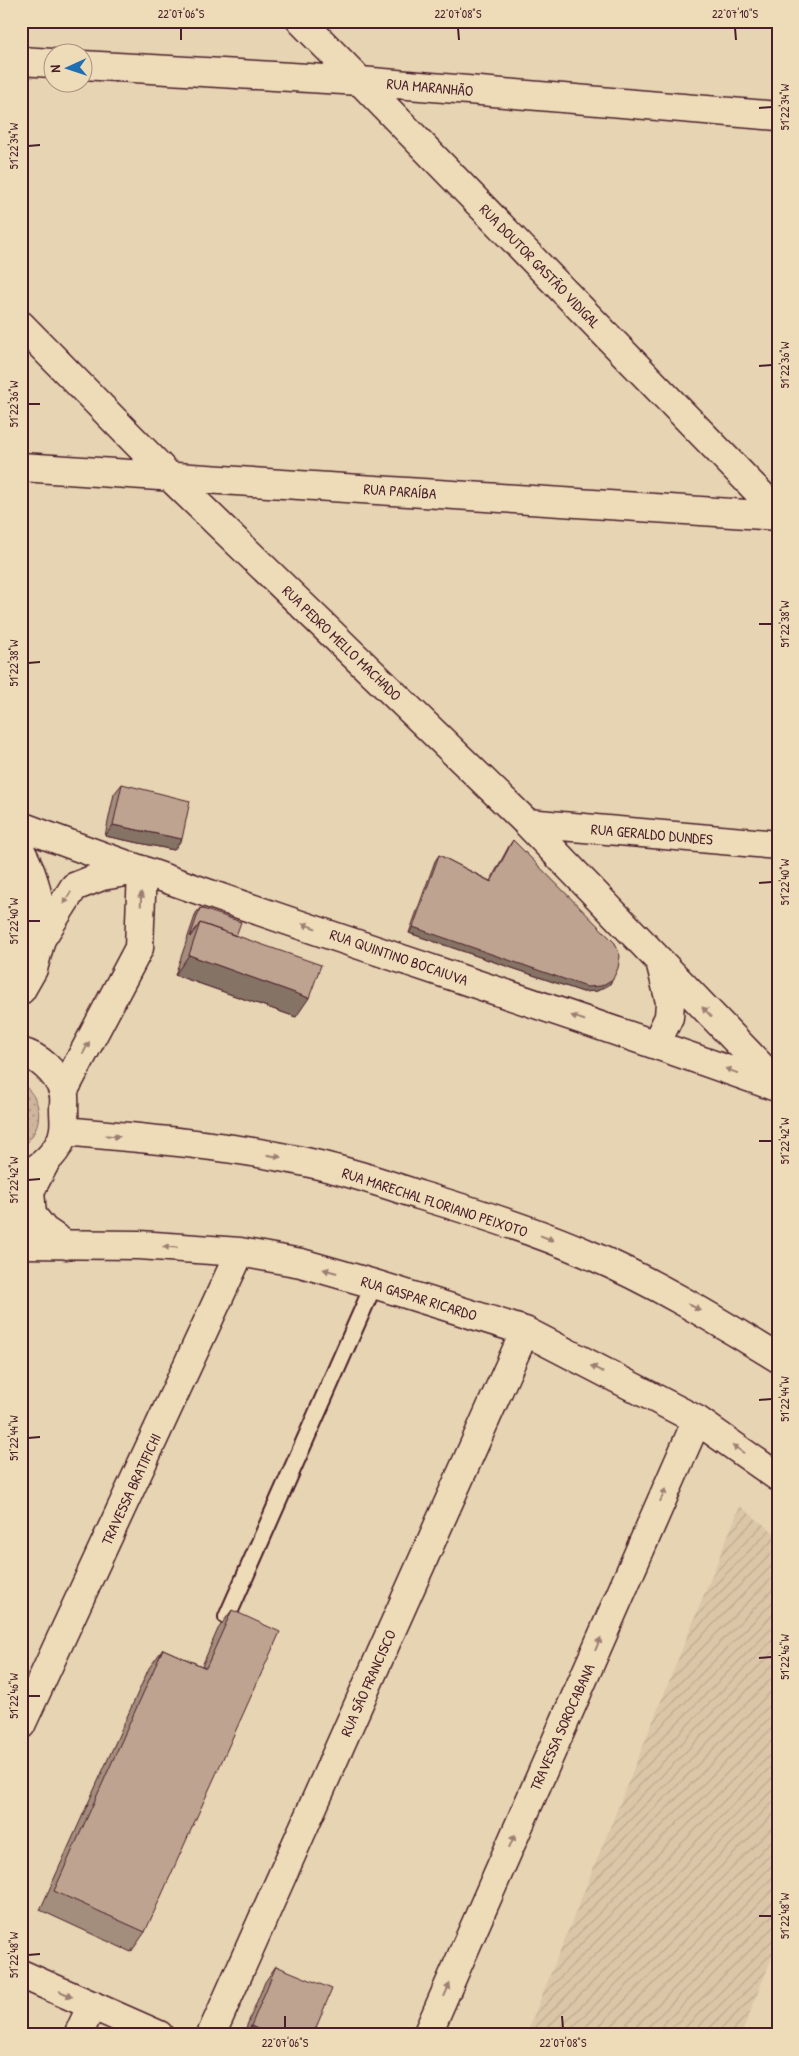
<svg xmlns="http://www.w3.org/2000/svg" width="799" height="2056" viewBox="0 0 799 2056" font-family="'Patrick Hand',sans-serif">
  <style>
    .industrial { fill: url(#industrial-furrows) }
    .grass { fill: url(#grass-dots); stroke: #8c6a64 }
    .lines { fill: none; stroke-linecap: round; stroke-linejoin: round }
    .lane-casing { stroke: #4a1f2b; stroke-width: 20 }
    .street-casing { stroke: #4a1f2b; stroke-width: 31 }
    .secondary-casing { stroke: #4a1f2b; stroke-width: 31 }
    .lane { stroke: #eedcb9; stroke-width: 16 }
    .street { stroke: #eedcb9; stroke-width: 28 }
    .secondary { stroke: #eedcb9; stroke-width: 28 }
    .wall { fill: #a38d7c; stroke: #4a1f2b }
    .shaded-wall { fill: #857365; stroke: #4a1f2b }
    .building { fill: #bea490; stroke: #4a1f2b }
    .oneway { fill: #9c7e72 }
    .ticks { fill: none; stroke: #4a1f2b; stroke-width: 2 }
    .labels { text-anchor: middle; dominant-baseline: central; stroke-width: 4.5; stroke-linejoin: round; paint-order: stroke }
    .street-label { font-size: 15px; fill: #4a1f2b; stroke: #eedcb9 }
    .neatline { fill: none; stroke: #4a1f2b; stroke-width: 2 }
    .ticks-label { font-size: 12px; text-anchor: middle; fill: #4a1f2b }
  </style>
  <defs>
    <pattern id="industrial-furrows" width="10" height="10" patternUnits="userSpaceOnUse" patternTransform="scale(1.25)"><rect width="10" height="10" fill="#dbc6a8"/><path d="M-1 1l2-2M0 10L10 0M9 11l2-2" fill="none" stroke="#bdaa91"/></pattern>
    <pattern id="grass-dots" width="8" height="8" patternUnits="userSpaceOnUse" patternTransform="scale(1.25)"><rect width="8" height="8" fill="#cdb69c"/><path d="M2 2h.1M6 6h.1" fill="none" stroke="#a8937f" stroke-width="1.8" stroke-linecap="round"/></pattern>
  </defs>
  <rect width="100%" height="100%" fill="#e7d4b3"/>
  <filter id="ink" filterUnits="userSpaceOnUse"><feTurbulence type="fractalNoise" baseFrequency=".02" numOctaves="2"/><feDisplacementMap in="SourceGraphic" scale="10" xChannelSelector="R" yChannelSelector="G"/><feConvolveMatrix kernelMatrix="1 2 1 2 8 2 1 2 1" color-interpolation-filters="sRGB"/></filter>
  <g filter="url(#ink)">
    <!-- industrial -->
    <path class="industrial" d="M740,1506L778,1536V1942L741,2035H526Z"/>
    <!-- grass -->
    <path class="grass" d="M21,1083C47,1102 42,1130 21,1149Z"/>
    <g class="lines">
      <defs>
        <path id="lane" d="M227,1617L374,1284"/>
        <path id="street" d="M301,21L360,81L778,512
          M21,61L52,63
          M82,65L360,81L778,116
          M21,325L169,476L527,823L778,1084
          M21,467L778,516
          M527,823L778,845
          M21,826C271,920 526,997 776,1087
          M21,851C38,883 40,903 41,939
          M21,990L33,969L41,939L74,887L102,876L138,870
          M656,1044L669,1017L670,1002L661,965
          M21,1052C40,1057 56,1073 63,1090C65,1096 64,1104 64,1109C64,1116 65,1123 64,1129C62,1149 40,1171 21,1175
          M63,1092L139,948L142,870
          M64,1131C140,1138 217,1144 291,1159C334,1167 377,1181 419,1195C476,1212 533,1230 588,1254C654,1282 716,1320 778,1358
          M46,1161L30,1191L32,1215L44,1230L66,1245
          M21,1244L139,1245L240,1252L301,1263L374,1284L525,1331L697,1420L778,1477
          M21,1725L240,1252
          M78,2035L92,2005
          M211,2035L525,1331
          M427,2035L697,1420"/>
        <path id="secondary" d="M21,1974L159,2035"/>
      </defs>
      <!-- lane casing -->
      <use href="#lane" class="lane-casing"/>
      <!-- street casing -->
      <use href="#street" class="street-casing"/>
      <!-- secondary casing -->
      <use href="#secondary" class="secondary-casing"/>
      <!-- lane -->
      <use href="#lane" class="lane"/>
      <!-- street -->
      <use href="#street" class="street"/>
      <!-- secondary -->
      <use href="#secondary" class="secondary"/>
    </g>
    <!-- wall -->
    <path class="wall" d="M122,784L174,850L105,836L114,794Z
      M513,840L613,979L609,985L597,991L583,992L409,933L435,861L439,855L490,881L509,846Z
      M200,908L236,936L296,1017L175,975L196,913Z
      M232,1610L145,1932L131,1952L40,1910L149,1668L163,1649L202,1666L218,1629Z
      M276,1966L313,2035H243L265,1982Z"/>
    <!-- shaded-wall -->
    <path class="shaded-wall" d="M113,825L182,839L174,850L105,836Z
      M413,927L613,979L609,985L597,991L583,992L409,933Z
      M189,955L309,998L296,1017L175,975Z
      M251,2026L271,2035H245Z"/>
    <!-- building -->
    <path class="building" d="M122,784L190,801L182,839L113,825Z
      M513,840L615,943L620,956L618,968L613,979L601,986L587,987L413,927L439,855L491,882Z
      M200,908L241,922L236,936L200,923L190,937Z
      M200,923L321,965L309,998L189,955Z
      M232,1610L280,1632L145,1932L54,1891L163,1649L206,1668Z
      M276,1966L332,1989L313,2035H271L251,2026Z"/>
    <!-- one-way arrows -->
    <defs><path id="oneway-solid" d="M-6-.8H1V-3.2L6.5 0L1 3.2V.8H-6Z" transform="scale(1.25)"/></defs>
    <g class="oneway">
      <use href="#oneway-solid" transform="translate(67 898) rotate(122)"/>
      <use href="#oneway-solid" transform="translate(141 899) rotate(-88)"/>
      <use href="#oneway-solid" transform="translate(309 926) rotate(-161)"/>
      <use href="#oneway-solid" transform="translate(707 1012) rotate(-134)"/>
      <use href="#oneway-solid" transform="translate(578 1018) rotate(-161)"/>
      <use href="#oneway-solid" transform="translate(86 1048) rotate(-62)"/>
      <use href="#oneway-solid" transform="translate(732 1071) rotate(-160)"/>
      <use href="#oneway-solid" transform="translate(113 1136) rotate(6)"/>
      <use href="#oneway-solid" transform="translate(274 1156) rotate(9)"/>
      <use href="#oneway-solid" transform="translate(547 1238) rotate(21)"/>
      <use href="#oneway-solid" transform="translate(170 1247) rotate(-176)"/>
      <use href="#oneway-solid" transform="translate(330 1271) rotate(-165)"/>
      <use href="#oneway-solid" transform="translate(694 1307) rotate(29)"/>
      <use href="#oneway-solid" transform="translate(597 1369) rotate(-153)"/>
      <use href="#oneway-solid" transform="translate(738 1449) rotate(-145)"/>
      <use href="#oneway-solid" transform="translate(663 1495) rotate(-66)"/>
      <use href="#oneway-solid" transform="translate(598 1644) rotate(-66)"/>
      <use href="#oneway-solid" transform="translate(512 1841) rotate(-66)"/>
      <use href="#oneway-solid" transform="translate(447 1990) rotate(-66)"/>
      <use href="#oneway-solid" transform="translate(66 1994) rotate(24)"/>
    </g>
  </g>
  <!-- ticks -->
  <path class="ticks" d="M181,28V40M458,28L459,40M735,28L736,40M759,108L772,107M28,146L40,145M759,366L772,365M28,404H40M759,624H772M28,663L40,662M759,883L772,882M28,921H40M759,1141H772M28,1180L40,1179M759,1400L772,1399M28,1438L40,1437M759,1658L772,1657M28,1696H40M759,1916H772M28,1955L40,1954M285,2016V2028M562,2016L563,2028"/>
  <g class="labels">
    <!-- street labels -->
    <g class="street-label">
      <text transform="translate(430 87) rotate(5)">RUA MARANHÃO</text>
      <text transform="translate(540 266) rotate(46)">RUA DOUTOR GASTÃO VIDIGAL</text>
      <text transform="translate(400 491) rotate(4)">RUA PARAÍBA</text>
      <text transform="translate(342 643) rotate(44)">RUA PEDRO MELLO MACHADO</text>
      <text transform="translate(652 834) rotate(5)">RUA GERALDO DUNDES</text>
      <text transform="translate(399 957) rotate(19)">RUA QUINTINO BOCAIUVA</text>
      <text transform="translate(435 1202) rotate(18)">RUA MARECHAL FLORIANO PEIXOTO</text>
      <text transform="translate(419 1298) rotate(17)">RUA GASPAR RICARDO</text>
      <text transform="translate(131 1489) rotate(-65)">TRAVESSA BRATIFICHI</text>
      <text transform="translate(368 1683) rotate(-66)">RUA SÃO FRANCISCO</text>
      <text transform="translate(562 1727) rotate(-66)">TRAVESSA SOROCABANA</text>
    </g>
  </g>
  <!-- margin -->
  <rect width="799" height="2056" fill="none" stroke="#eedcb9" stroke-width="55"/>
  <!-- north arrow -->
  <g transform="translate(68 68) rotate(267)"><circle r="24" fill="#eedcb9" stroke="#ac9080"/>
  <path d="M0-4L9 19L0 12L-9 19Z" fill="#1f6fb2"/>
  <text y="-8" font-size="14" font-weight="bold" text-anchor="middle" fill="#4a1f2b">N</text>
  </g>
  <rect x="28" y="28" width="744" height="2000" class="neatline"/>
  <g class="ticks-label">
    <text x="181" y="18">22°07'06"S</text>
    <text x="458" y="18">22°07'08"S</text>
    <text x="735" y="18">22°07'10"S</text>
    <text transform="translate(785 107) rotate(-90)" y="4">51°22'34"W</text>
    <text transform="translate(14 146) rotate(-90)" y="4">51°22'34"W</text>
    <text transform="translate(785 365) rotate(-90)" y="4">51°22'36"W</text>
    <text transform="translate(14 404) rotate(-90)" y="4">51°22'36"W</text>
    <text transform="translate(785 624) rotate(-90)" y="4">51°22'38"W</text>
    <text transform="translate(14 663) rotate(-90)" y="4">51°22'38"W</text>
    <text transform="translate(785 882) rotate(-90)" y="4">51°22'40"W</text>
    <text transform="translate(14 921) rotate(-90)" y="4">51°22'40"W</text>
    <text transform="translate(785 1141) rotate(-90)" y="4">51°22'42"W</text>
    <text transform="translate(14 1180) rotate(-90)" y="4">51°22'42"W</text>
    <text transform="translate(785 1399) rotate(-90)" y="4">51°22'44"W</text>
    <text transform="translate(14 1438) rotate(-90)" y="4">51°22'44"W</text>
    <text transform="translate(785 1657) rotate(-90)" y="4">51°22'46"W</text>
    <text transform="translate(14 1696) rotate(-90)" y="4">51°22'46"W</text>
    <text transform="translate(785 1916) rotate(-90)" y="4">51°22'48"W</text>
    <text transform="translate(14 1955) rotate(-90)" y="4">51°22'48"W</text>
    <text x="285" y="2047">22°07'06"S</text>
    <text x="563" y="2047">22°07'08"S</text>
  </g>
</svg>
